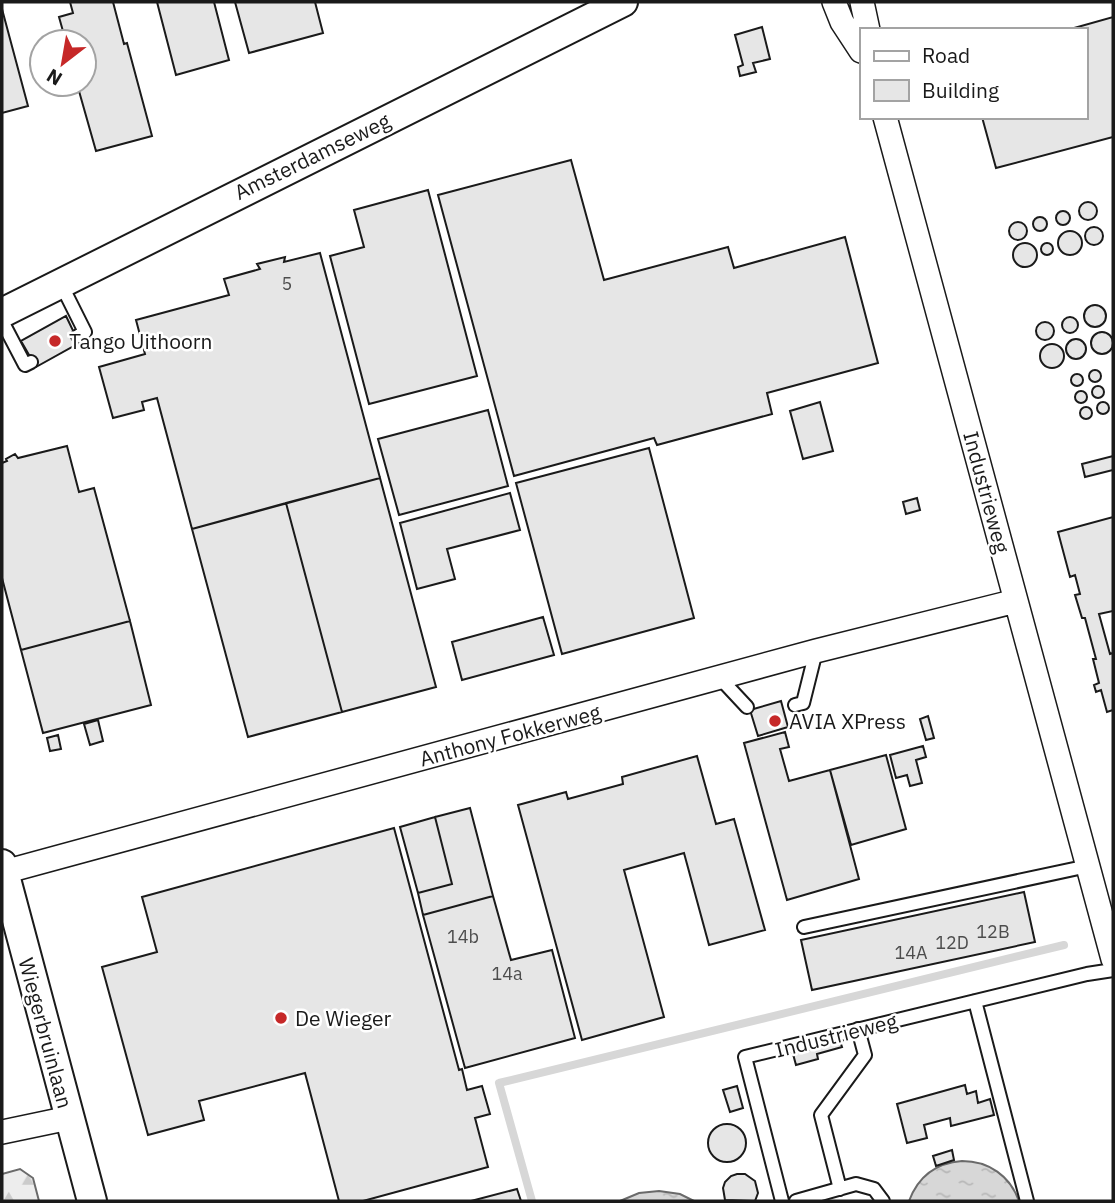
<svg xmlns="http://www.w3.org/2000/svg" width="1115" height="1203" viewBox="0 0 1115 1203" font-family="'IBM Plex Sans',sans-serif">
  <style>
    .forest { fill: url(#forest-firs); stroke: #6a6a6a; stroke-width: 2 }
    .water { fill: url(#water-ripples); stroke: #6a6a6a; stroke-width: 2 }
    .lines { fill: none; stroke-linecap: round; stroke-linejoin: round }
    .stream { stroke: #d7d7d7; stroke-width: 8 }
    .building { fill: #e6e6e6; stroke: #1a1a1a; stroke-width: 2 }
    .service-casing { stroke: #1a1a1a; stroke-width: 16 }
    .minor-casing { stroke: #1a1a1a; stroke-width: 26 }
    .tertiary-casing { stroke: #1a1a1a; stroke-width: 32 }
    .service { stroke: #fff; stroke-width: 12 }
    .minor { stroke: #fff; stroke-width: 23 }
    .tertiary { stroke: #fff; stroke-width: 28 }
    .poi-dot { fill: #c62828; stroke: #fff; stroke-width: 2.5 }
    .labels { text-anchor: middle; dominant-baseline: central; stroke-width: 5; stroke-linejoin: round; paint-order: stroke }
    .number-label { font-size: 18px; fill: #4d4d4d }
    .street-label { font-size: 21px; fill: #1a1a1a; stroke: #fff }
    .poi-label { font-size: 21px; fill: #1a1a1a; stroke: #fff; text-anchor: start }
  </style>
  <defs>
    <pattern id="forest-firs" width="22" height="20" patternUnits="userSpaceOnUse" patternTransform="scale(1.75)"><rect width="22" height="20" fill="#ededed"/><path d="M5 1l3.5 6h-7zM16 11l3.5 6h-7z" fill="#cbcbcb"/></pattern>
    <pattern id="water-ripples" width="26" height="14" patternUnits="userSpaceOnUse" patternTransform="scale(1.75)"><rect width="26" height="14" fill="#d7d7d7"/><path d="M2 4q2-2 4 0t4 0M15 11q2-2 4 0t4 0" fill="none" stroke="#b8b8b8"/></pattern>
  </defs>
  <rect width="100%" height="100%" fill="#fff"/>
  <!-- forest -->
  <path class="forest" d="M20,1169L33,1178L39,1201H2V1174Z"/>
  <!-- water -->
  <path class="water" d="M962,1161C989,1161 1010,1176 1019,1201H909C918,1177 936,1163 962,1161Z
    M659,1191L680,1194L694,1201H620L639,1193Z"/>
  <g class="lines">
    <!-- stream -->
    <path class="stream" d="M532,1201L499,1083L1064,945"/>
  </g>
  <!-- building -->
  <path class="building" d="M70,2H113L124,44L127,43L152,136L96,151L77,84H84V42H66L59,17L73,13Z
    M157,2H214L229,60L176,75Z
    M235,2H315L323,33L249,53Z
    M2,9L28,106L2,113Z
    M1113,17V137L996,168L982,117H1085V30H1067Z
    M762,27L770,59L753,63L756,72L740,76L738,67L743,65L735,35Z
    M571,160L604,280L728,247L734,268L845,237L878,363L767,393L772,414L657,445L654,438L514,476L438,195Z
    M428,190L477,376L369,404L330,256L364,247L354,210Z
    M1079 211a9 9 0 1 1 18 0a9 9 0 1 1-18 0Z
    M1056 218a7 7 0 1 1 14 0a7 7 0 1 1-14 0Z
    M1033 224a7 7 0 1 1 14 0a7 7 0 1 1-14 0Z
    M1009 231a9 9 0 1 1 18 0a9 9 0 1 1-18 0Z
    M1085 236a9 9 0 1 1 18 0a9 9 0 1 1-18 0Z
    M1058 243a12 12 0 1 1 24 0a12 12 0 1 1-24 0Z
    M1041 249a6 6 0 1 1 12 0a6 6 0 1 1-12 0Z
    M1013 255a12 12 0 1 1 24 0a12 12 0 1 1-24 0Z
    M320,253L380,478L192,529L157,398L142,402L144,410L113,418L99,367L145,354L136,320L229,295L224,279L260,269L257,264L285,257L284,262Z
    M1084 316a11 11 0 1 1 22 0a11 11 0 1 1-22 0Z
    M66,316L79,343L36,367L21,341Z
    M1062 325a8 8 0 1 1 16 0a8 8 0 1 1-16 0Z
    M1036 331a9 9 0 1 1 18 0a9 9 0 1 1-18 0Z
    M1091 343a11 11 0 1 1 22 0a11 11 0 1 1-22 0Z
    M1066 349a10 10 0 1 1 20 0a10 10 0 1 1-20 0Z
    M1040 356a12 12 0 1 1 24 0a12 12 0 1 1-24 0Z
    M1089 376a6 6 0 1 1 12 0a6 6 0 1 1-12 0Z
    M1071 380a6 6 0 1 1 12 0a6 6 0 1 1-12 0Z
    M1092 392a6 6 0 1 1 12 0a6 6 0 1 1-12 0Z
    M1075 397a6 6 0 1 1 12 0a6 6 0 1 1-12 0Z
    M820,402L833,451L803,459L790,411Z
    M1097 408a6 6 0 1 1 12 0a6 6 0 1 1-12 0Z
    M1080 413a6 6 0 1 1 12 0a6 6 0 1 1-12 0Z
    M488,410L508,486L399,515L378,439Z
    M67,446L79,492L94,488L130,621L21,650L2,578V463L7,461L6,459L15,454L18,458Z
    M649,448L694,618L562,654L516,483Z
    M1113,456V470L1085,477L1082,464Z
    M380,478L436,687L342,712L286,503Z
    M510,493L520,530L447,549L455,579L417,589L400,523Z
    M917,498L920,510L906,514L903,502Z
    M286,503L342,712L248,737L192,529Z
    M1113,517V611L1099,614L1110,654L1113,653V710L1107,712L1101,690L1096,692L1094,685L1099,683L1093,659H1096L1085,618H1082L1075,595L1080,594L1075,575L1070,577L1058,532Z
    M543,617L554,655L462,680L452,642Z
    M130,621L151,705L43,733L21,650Z
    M781,701L788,727L758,736L750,710Z
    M928,716L934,738L926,740L920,719Z
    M98,720L103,741L90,745L84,724Z
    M785,732L789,747L780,749L789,781L830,770L859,879L787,900L744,743Z
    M58,735L61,749L50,751L47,738Z
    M923,746L926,757L916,760L922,783L910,786L907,775L896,778L890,755Z
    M886,755L906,829L851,845L830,770Z
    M697,756L716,824L734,819L765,930L709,945L684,853L624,870L664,1017L582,1040L518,805L566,792L568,799L623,784L622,777Z
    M470,808L493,896L423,915L418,893L452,884L435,817Z
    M435,817L452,884L418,893L400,827Z
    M394,828L459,1070L462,1069L467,1090L482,1086L490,1114L475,1118L488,1167L363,1201H339L305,1073L199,1101L204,1120L148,1135L102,967L157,952L142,897Z
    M1024,892L1035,942L812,990L801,940Z
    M493,896L511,960L552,950L575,1038L465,1068L423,915Z
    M840,1041L842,1047L817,1054L818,1059L796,1065L793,1054Z
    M965,1085L967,1094L976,1091L978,1103L990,1099L994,1115L951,1126L950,1118L924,1125L927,1138L907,1143L897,1104Z
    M737,1086L743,1108L730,1112L723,1090Z
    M708 1143a19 19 0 1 1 38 0a19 19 0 1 1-38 0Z
    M952,1150L954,1160L936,1166L933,1156Z
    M737,1174H745L755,1181L758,1193L755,1201L725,1200L723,1188L725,1182L731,1176Z
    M517,1189L521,1201H471Z"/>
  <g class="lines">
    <defs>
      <path id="service" d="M61,284L85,332L78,336
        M2,321L25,365L31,362
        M719,677L747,707
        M795,705L803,703L816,651
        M804,927L1088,866
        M975,1001L1027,1201
        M840,1189L821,1115L865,1055L858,1029
        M782,1201L745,1057L1087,974L1113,970
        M796,1201L856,1184L874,1189L883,1201"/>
      <path id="minor" d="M834,2L842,22L861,51
        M862,2L868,30
        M885,117L1113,959
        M4,872L816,651L1016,601
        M2,1132L69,1118"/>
      <path id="tertiary" d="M2,313L623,2
        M2,864L92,1201"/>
    </defs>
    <!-- service casing -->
    <use href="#service" class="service-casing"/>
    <!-- minor casing -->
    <use href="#minor" class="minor-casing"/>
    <!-- tertiary casing -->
    <use href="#tertiary" class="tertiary-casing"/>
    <!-- service -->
    <use href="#service" class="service"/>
    <!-- minor -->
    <use href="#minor" class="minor"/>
    <!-- tertiary -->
    <use href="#tertiary" class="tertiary"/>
  </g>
  <!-- markers -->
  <g class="poi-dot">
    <circle cx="55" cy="341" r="7"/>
    <circle cx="775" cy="721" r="7"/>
    <circle cx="281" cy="1018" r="7"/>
  </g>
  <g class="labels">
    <!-- number labels -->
    <g class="number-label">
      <text x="287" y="283">5</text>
      <text x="993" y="931">12B</text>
      <text x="463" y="936">14b</text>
      <text x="952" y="942">12D</text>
      <text x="911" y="952">14A</text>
      <text x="507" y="973">14a</text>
    </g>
    <!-- street labels -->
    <g class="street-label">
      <text transform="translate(312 156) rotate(-26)">Amsterdamseweg</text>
      <text transform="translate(987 492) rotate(75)">Industrieweg</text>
      <text transform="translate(510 735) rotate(-15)">Anthony Fokkerweg</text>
      <text transform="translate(46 1033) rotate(75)">Wiegerbruinlaan</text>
      <text transform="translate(836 1035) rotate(-14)">Industrieweg</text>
    </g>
    <!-- poi labels -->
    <g class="poi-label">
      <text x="69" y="341">Tango Uithoorn</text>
      <text x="789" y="721">AVIA XPress</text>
      <text x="295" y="1018">De Wieger</text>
    </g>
  </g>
  <!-- border -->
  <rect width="1115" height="1203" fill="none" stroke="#1a1a1a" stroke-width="7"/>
  <!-- legend -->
  <rect x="860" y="28" width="228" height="91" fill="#ffffff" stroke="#a3a3a3" stroke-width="2"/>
  <rect x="874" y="51" width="35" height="10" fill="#ffffff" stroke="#a3a3a3" stroke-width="2"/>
  <text x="922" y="63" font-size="21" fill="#1a1a1a">Road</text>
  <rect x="874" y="80" width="35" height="21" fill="#e6e6e6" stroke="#a3a3a3" stroke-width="2"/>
  <text x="922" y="98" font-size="21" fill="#1a1a1a">Building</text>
  <!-- north arrow -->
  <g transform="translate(63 63) rotate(211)"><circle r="33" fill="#ffffff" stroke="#a3a3a3" stroke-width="2"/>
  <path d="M0-5L12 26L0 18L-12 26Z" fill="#c62828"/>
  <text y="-10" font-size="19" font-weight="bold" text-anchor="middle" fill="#1a1a1a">N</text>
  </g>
</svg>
